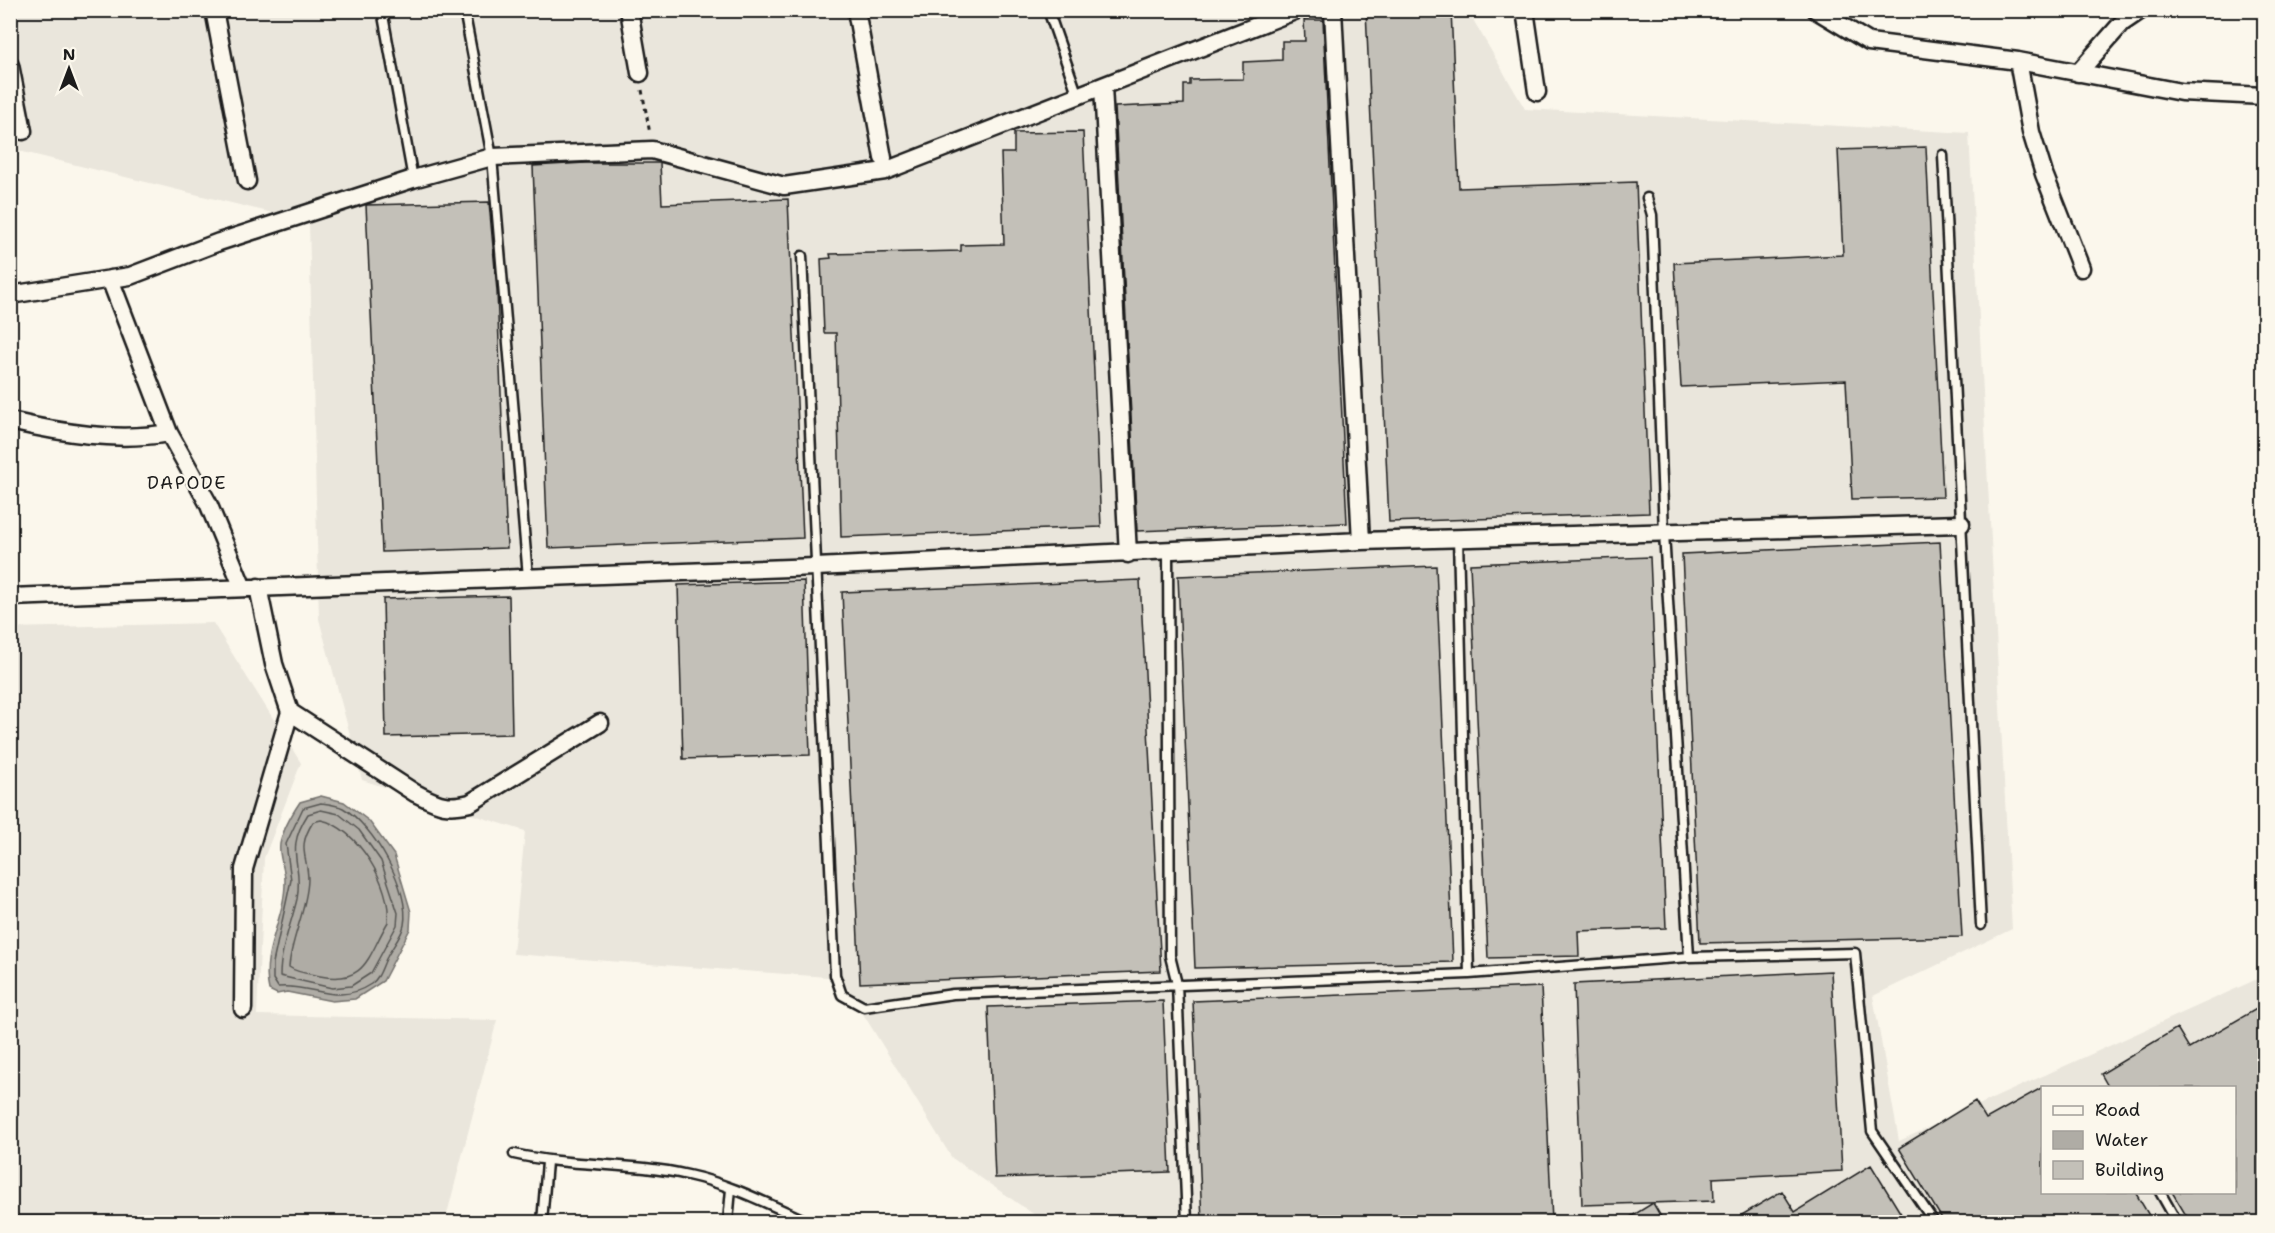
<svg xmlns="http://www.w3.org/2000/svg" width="2275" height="1233" viewBox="0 0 2275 1233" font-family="'Shantell Sans',sans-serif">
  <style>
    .built { fill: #eae6dc; fill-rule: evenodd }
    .water { fill: #afaca5; stroke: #74726e; stroke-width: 1.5 }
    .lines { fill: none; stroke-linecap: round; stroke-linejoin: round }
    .shore { stroke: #575653; stroke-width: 1.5 }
    .building { fill: #c3c0b8; stroke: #1c1c1c; stroke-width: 1.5 }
    .service-casing { stroke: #1c1c1c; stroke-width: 13 }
    .minor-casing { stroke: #1c1c1c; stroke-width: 21 }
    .path { stroke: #1c1c1c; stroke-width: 3; stroke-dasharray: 4.5 4.5; stroke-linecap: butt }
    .service { stroke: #fbf7ec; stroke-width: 8 }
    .minor { stroke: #fbf7ec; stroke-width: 16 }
    .labels { text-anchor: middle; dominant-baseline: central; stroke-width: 4.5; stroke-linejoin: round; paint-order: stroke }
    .quarter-label { font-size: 18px; letter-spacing: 1.5px; fill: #1c1c1c; stroke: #fbf7ec }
  </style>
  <rect width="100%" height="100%" fill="#fbf7ec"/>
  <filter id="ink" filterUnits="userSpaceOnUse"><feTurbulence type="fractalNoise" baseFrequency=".0167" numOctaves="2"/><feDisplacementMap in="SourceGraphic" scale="12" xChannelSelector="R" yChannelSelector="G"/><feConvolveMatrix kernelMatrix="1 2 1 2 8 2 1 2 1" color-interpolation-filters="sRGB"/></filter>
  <g filter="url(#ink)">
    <!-- built -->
    <path class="built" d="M11,10L1468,11L1525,109L1969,133L2012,929L1873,996L1899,1141L2264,976V1222H1045L952,1158L841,978L513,954L525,831L362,780L319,619L309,222L11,149ZM2042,1088H2234V1192H2042Z
      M213,623L301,763L264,858L257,1015L497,1020L445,1222H11V628Z"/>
    <!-- water -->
    <path class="water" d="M321,796L344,802L369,821L394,855L411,912L410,929L383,981L355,999L332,1001L287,992L277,994L269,990C260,951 286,918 285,880C285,868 278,856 280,844C283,829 292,814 300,802Z"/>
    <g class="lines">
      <!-- shore -->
      <path class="shore" d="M321,803C328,804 337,805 343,808C373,825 411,890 404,925C402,936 392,947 387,957C382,966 380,978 371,984C336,1007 312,983 278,987L273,979V963L291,880L286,844L303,808Z
        M321,810L339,814L359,830L381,861L398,913L397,925L371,973L351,986L332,988L280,976C280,949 291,925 297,899C304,862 283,853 308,814Z
        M321,820C357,827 392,886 388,922C368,955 367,985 320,976C310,974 297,973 289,967C291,938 307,910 308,880C308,855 296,849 313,822Z"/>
    </g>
    <!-- building -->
    <path class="building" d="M1366,10H1451L1459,188L1636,182L1649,513L1389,522Z
      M1304,20H1323L1347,523L1137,531L1115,107L1184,104V85H1190V80L1243,79V62L1282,60V41H1305Z
      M1083,132L1101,527L841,537L836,333H824L821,259L831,258L830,254L961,251V245L1004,244L1001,153H1014V133Z
      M1926,147L1943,497L1852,499L1846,380L1681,387L1674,263L1843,255L1838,150Z
      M585,163H660L662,204L788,199L803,538L548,548L533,166Z
      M489,202L497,291L507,548L382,552L366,205Z
      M1940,542L1962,937L1700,943L1682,554Z
      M1650,557L1666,928L1578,931L1579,956L1488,958L1470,564Z
      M1436,566L1453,962L1195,968L1178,576Z
      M1140,580L1161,971L860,983L842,592Z
      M804,581L810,755L683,759L678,585Z
      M509,596L512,734L386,737L383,599Z
      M1831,971L1842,1171L1713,1178L1714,1201L1582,1205L1574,984Z
      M1541,987L1552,1222H1202L1193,1001Z
      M1163,1001L1170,1172L995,1178L988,1007Z
      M2265,1004V1222H2190L2172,1192H2235V1088H2109L2101,1074L2177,1028L2189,1048Z
      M2043,1087V1192H2135L2153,1222H1944L1899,1148L1975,1101L1986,1119Z
      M1871,1165L1906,1222H1730L1782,1191L1795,1212Z
      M1653,1203L1664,1222H1622Z"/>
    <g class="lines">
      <defs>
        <path id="service" d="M382,10L413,179
          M464,10L492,157L528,577
          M1048,10L1078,96
          M1943,155L1981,925
          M1647,198L1652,215L1664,533L1689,957
          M802,256L835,975L842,995L864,1007L953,994L1469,974L1689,957L1855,953L1872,1131L1934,1222
          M1458,538L1469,974
          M1168,552L1170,956L1177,984L1187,1222
          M514,1154C571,1167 631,1162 688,1175C730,1184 770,1205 809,1222
          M2160,1192L2177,1222
          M10,1222H50
          M542,1222L547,1162
          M728,1222L731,1189"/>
        <path id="minor" d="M214,10L247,181
          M629,10L640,73
          M856,10L883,158
          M1333,10L1361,541
          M1525,10L1537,92
          M1816,10L1869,42L2018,61L2181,92L2264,96
          M2018,61L2031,132L2044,174L2081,268
          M10,65L23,131
          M2078,73L2122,23L2141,10
          M1103,86L1128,554
          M110,279L169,433L208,503L243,588
          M10,295L130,276L219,242L413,179L492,157L652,150L784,186L885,171L1297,10
          M10,421C62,433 117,442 169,433
          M258,587L274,664L290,712L415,793C438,804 444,809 470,803L600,723
          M10,597L816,567L1361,541L1961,524
          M243,1009L244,869L290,712"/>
      </defs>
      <!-- service casing -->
      <use href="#service" class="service-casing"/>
      <!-- minor casing -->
      <use href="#minor" class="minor-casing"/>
      <!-- path -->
      <path class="path" d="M642,90L650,134"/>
      <!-- service -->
      <use href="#service" class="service"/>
      <!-- minor -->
      <use href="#minor" class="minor"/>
    </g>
  </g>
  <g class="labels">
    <!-- quarter labels -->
    <g class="quarter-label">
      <text x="187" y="483">DAPODE</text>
    </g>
  </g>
  <!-- margin -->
  <rect width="2275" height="1233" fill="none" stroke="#fbf7ec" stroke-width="36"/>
  <rect x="18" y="18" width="2239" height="1197" fill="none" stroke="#1c1c1c" stroke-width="2" filter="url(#ink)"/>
  <!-- legend -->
  <rect x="2041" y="1086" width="195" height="108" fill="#fbf7ec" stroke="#a29f99" stroke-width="1.5"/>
  <rect x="2053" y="1106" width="30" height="9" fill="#fbf7ec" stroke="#a29f99" stroke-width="1.5"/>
  <text x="2095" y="1116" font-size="18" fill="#1c1c1c">Road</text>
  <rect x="2053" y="1131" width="30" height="18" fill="#afaca5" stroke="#a29f99" stroke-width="1.5"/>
  <text x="2095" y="1146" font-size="18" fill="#1c1c1c">Water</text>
  <rect x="2053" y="1161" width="30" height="18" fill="#c3c0b8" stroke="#a29f99" stroke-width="1.5"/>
  <text x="2095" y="1176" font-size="18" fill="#1c1c1c">Building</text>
  <!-- north arrow -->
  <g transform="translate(69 69)" stroke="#fbf7ec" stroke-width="4.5" paint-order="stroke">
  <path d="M0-4.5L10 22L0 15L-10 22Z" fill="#1c1c1c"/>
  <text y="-9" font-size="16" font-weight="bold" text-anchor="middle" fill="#1c1c1c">N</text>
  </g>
</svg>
